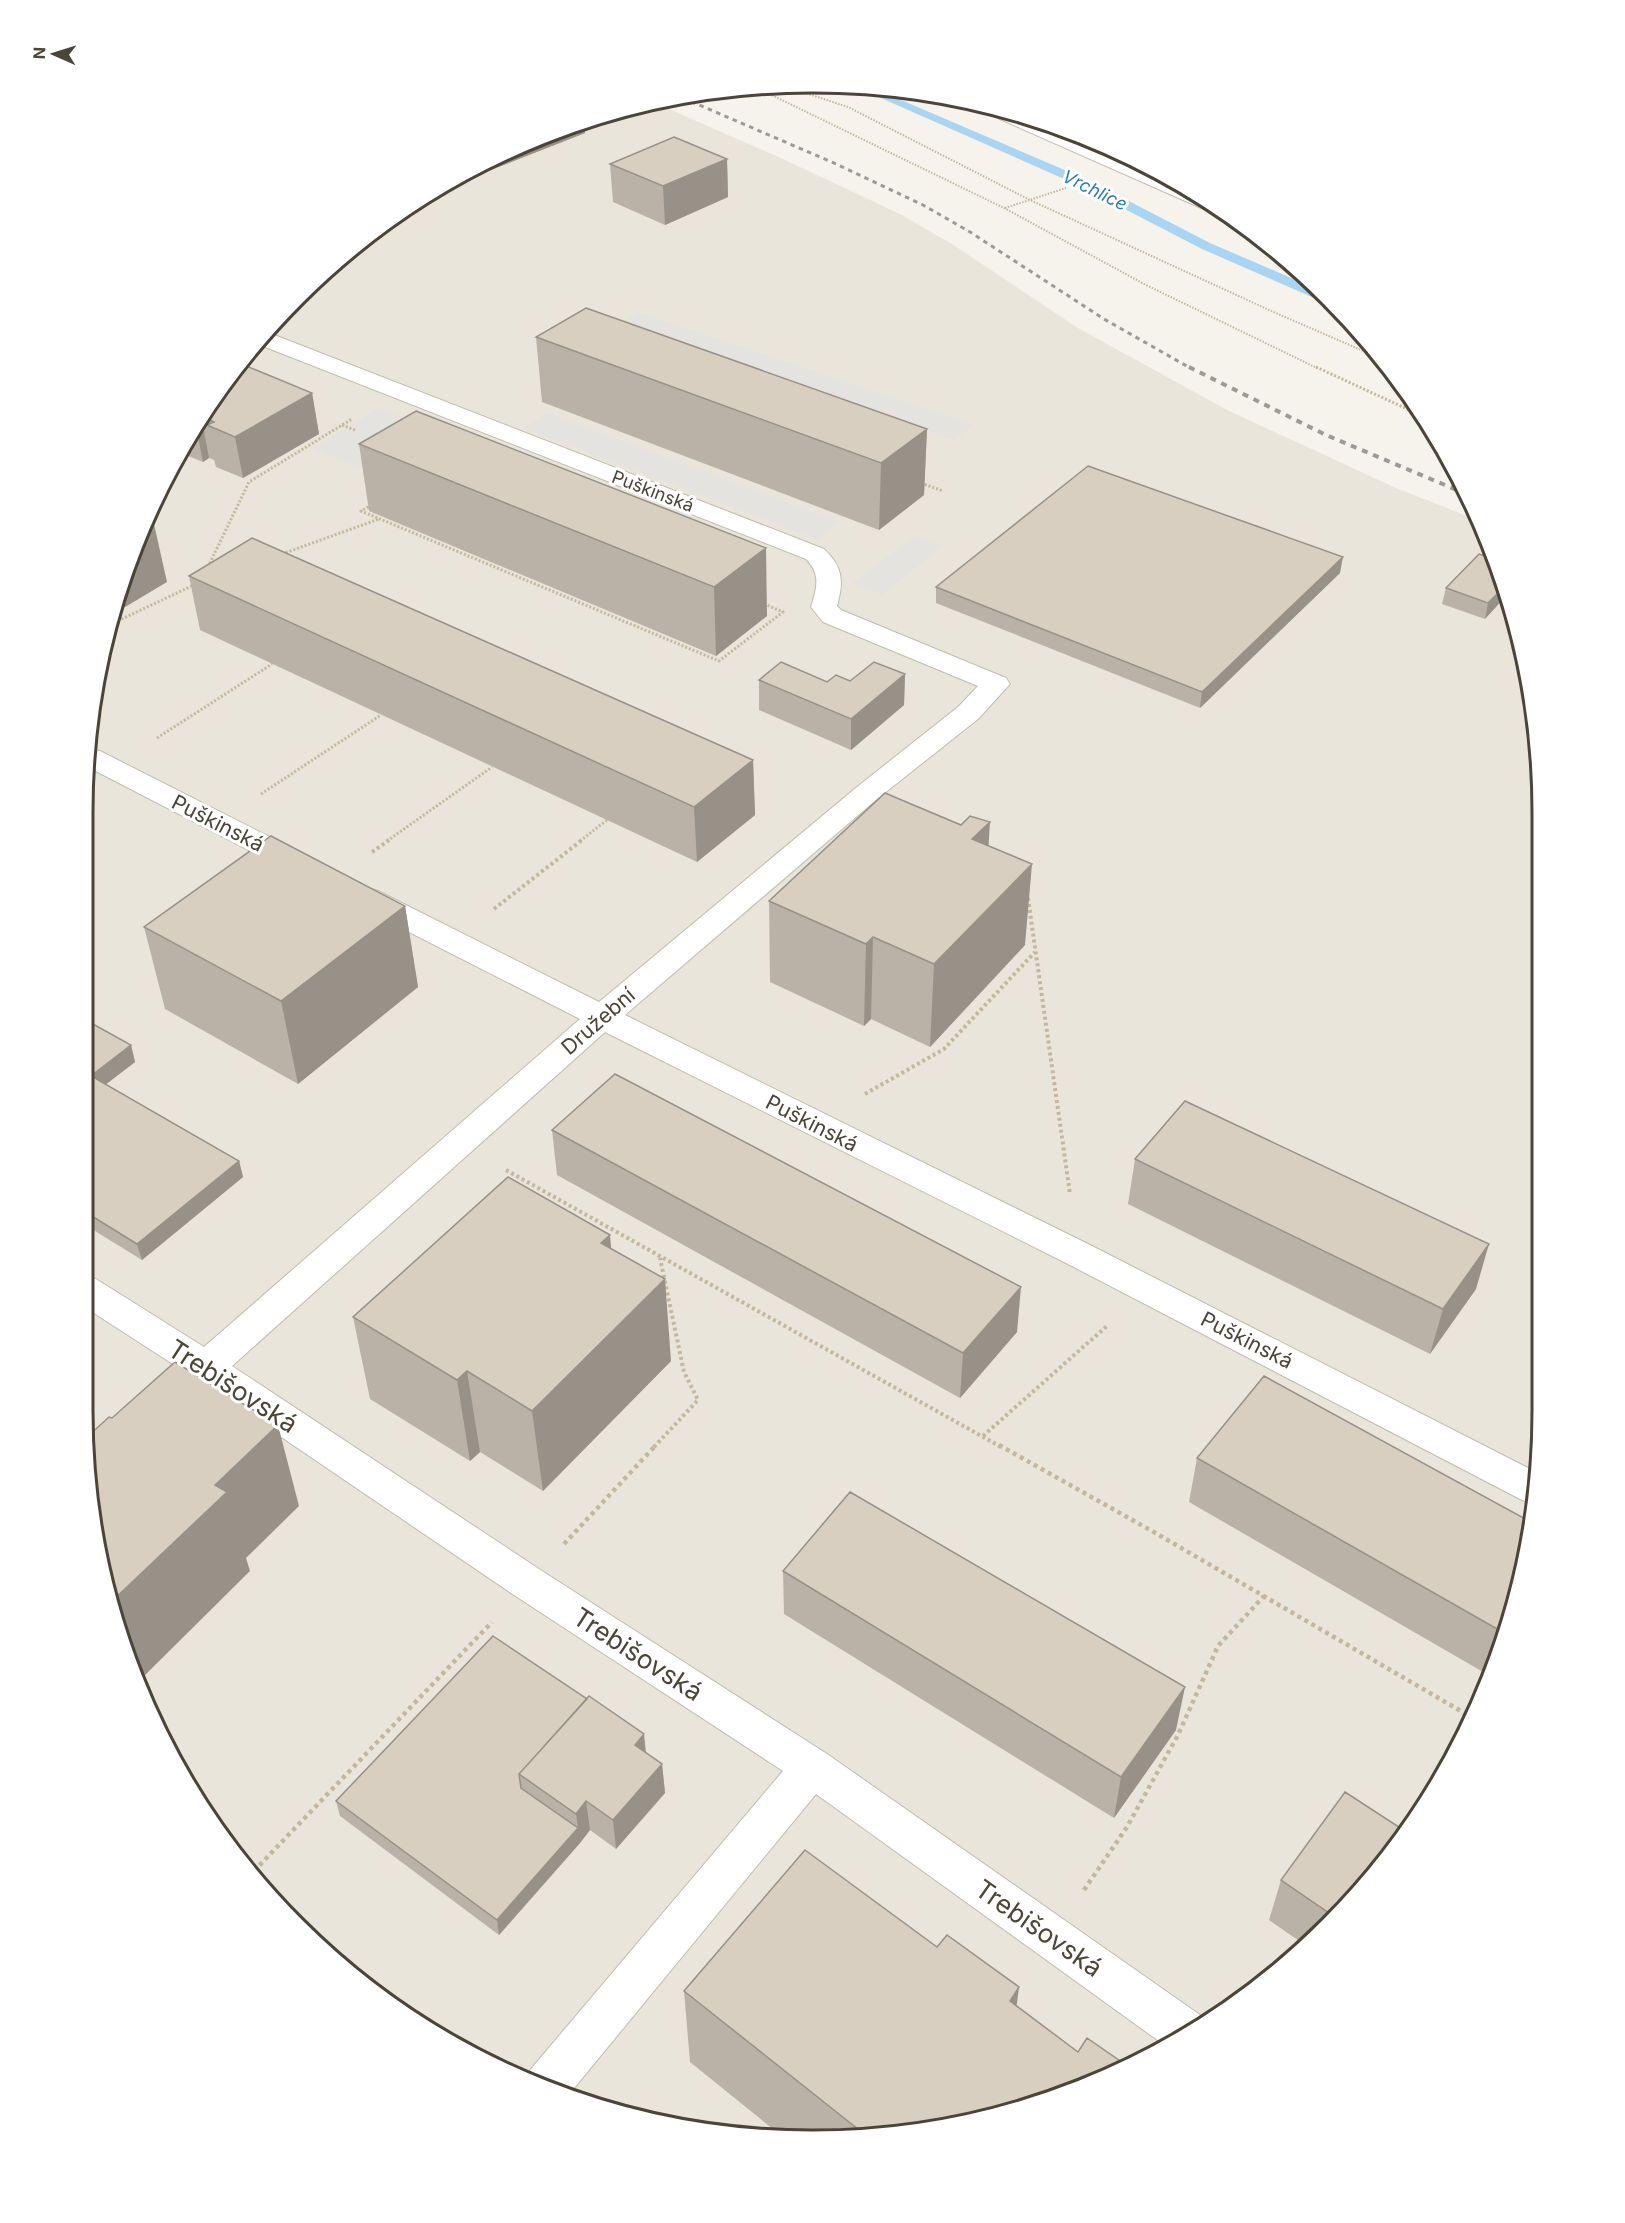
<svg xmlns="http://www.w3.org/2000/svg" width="1625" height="2223" viewBox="0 0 1625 2223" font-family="Inter,sans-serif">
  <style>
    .residential { fill: #eae5da }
    .industrial { fill: #e6e2dd }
    .parking { fill: #e5e3e0 }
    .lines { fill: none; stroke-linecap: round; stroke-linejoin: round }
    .stream { fill: #a9d4f2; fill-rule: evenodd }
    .minor-casing { stroke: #c2bbae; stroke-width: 2 }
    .path-far3 { stroke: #c4b79f; stroke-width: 2; stroke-dasharray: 1.5 1.5; stroke-linecap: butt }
    .path-far2 { stroke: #c4b79f; stroke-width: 3; stroke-dasharray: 2 2; stroke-linecap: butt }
    .path-far1 { stroke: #c4b79f; stroke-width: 4; stroke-dasharray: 3 3; stroke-linecap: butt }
    .path { stroke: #c4b79f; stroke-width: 4.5; stroke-dasharray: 4 4; stroke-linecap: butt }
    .minor { fill: #fff; fill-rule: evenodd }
    .rail-far1 { stroke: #9a9a9a; stroke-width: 3; stroke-dasharray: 4.5 4.5; stroke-linecap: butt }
    .rail { stroke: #9a9a9a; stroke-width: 4; stroke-dasharray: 6 6; stroke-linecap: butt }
    .wall { fill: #bab2a6 }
    .shaded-wall { fill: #979187 }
    .building { fill: #d8cfc1; stroke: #979187; stroke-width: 1.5 }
    .labels { text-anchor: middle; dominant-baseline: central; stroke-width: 6; stroke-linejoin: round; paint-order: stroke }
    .far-water-label { font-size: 18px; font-style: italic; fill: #2e7ab2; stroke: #fff }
    .far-street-label { font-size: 18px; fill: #4b4439; stroke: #fff }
    .street-label { font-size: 21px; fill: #4b4439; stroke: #fff }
    .near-street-label { font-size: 26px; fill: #4b4439; stroke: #fff }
    .rim { fill: none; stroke: #4b4439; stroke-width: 3 }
  </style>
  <rect width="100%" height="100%" fill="#f6f3ec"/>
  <!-- residential -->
  <path class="residential" d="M653,102L783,159L900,214L952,244L1078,328L1227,410L1396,488L1480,521L1487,533L1536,717L1541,1459L1504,1645L1445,1775L1362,1892L1257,1989L1092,2085L812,2140L670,2127L490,2065L331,1959L205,1816L158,1733L107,1600L83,1411V812L107,624L138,533L205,407L264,331L368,234L489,158L623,107Z"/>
  <!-- industrial -->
  <path class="industrial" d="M964,102L1047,121L1177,180L1220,211Z"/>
  <!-- parking -->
  <path class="parking" d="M638,312L974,424L954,440L616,325Z
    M378,408L464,440L399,483L312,449Z
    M547,413L838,521L819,540L523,428Z
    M915,536L943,546L882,595L852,583Z"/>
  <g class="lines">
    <!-- stream -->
    <path class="stream" d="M856,87L873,88L1088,180L1210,243L1319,290L1329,301H1321L1202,249L1080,186Z"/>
    <defs>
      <path id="minor" d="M983,106L1026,116L1187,187L1221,212L1208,211L984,112Z
        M264,331L824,549C843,567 844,581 837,606L841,610L1006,678L1010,684L978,719L877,799L625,1015L1090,1245L1538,1473L1532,1504L1522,1500L1066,1263L605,1032L232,1366L542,1571L827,1754L1200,2015L1203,2021L1163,2044L816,1794L570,2093L527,2078L531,2069L783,1771L514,1595L193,1377L83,1306V1276L96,1279L204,1347L580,1019L356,905L352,898L356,891L367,888L378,891L599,1002L857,787L958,707L978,686L823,622L811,607C817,588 821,574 806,559L255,343Z
        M91,749L100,751L309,857L314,864L309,871L299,873L289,871L88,767Z"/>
    </defs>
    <!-- minor casing -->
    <use href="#minor" class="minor-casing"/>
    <!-- path-far3 -->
    <path class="path-far3" d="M781,85L848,107L1030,200L1269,310L1384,360
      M753,86L1004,208L1146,285L1319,369
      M743,90L759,85
      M1005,208L1066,188"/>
    <!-- path-far2 -->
    <path class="path-far2" d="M1316,367L1418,414
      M342,425L355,430
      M921,483L943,491
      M372,505L361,511L719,661L783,612L762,603
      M282,554L379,519
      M208,567L249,482L352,419
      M107,626L196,584
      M157,738L272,664
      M261,794L381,715
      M387,841L492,767
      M580,841L607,820"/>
    <!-- path-far1 -->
    <path class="path-far1" d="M372,852L389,840
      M1028,898L1070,1194
      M494,909L582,840
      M865,1094L944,1049L1035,952
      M506,1170L1001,1447
      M983,1436L1108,1325
      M654,1447L698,1400L684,1372L660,1258"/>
    <!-- path -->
    <path class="path" d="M999,1445L1159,1535L1471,1717
      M564,1544L656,1445
      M254,1871L492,1622
      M1084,1890L1127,1827L1178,1735L1218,1646L1264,1596"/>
    <!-- minor -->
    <use href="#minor" class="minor"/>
    <!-- rail-far1 -->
    <path class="rail-far1" d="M683,98L834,163L923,205L970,232L1104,319L1192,369"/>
    <!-- rail -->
    <path class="rail" d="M1189,367L1326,435L1464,493"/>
  </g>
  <!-- wall -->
  <path class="wall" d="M585,122V133L460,182L454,180L489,158Z
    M727,159L728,197L665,225L613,202L610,164Z
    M536,337L927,429L924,495L879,530L542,402Z
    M312,393L319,434L243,478L216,467L214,460L209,458L203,462L181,453L205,407Z
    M416,411L767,616L716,656L369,511L359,444Z
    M1340,573L1200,708L936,603V587Z
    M189,576L753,760L755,815L697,862L200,630Z
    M1446,588L1504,598L1485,619L1442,604Z
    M905,674L904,705L851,750L759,710V680L827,682L850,681Z
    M988,846L1025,945L930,1047L871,1019L864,1026L770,982L769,901Z
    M405,906L418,987L298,1084L165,1009L144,927Z
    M82,1018L131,1045L135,1062L106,1084L239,1161L243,1177L142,1260L82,1223Z
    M552,1130L1017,1332L960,1398L557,1175Z
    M1135,1159L1476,1289L1430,1354L1128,1204Z
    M611,1249L671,1361L543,1491L480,1452L470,1461L370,1399L353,1317Z
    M1197,1458L1529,1521L1504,1645L1490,1676L1189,1502Z
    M783,1571L1176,1730L1114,1818L784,1614Z
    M646,1753L662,1764L665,1793L616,1849L590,1830L580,1843L499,1935L340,1816L336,1801Z
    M1281,1880L1362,1892L1305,1945L1269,1920Z
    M684,1991L1017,2006L1078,2052L907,2134L812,2140L784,2138L690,2062Z"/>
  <!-- shaded-wall -->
  <path class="shaded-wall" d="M585,122V133L460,182L459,177L489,158Z
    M727,159L728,197L665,225L663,186Z
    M312,393L319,434L243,478L235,437Z
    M201,416L209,458L203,462L196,426Z
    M927,429L924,495L879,530L881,463Z
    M152,515L167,582L110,616L138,533L146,518Z
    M766,548L767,616L716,656L714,587Z
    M1343,557L1340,573L1200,708L1202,692Z
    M1502,589L1504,598L1485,619L1488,603Z
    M905,674L904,705L851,750V719Z
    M753,760L755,815L697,862L694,807Z
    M990,822L985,903L972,839Z
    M1032,864L1025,945L930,1047L934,964Z
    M405,906L418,987L298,1084L281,1001Z
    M873,937L871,1019L864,1026L866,944Z
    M131,1045L135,1062L96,1092L91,1076Z
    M239,1161L243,1177L142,1260L137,1244Z
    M610,1235L617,1317L601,1243Z
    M1489,1244L1476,1289L1430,1354L1443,1309Z
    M665,1279L671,1361L543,1491L532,1411Z
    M1021,1287L1017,1332L960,1398L963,1353Z
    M467,1371L480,1452L470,1461L457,1380Z
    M278,1425L299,1506L246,1558L250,1571L138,1682L109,1604L215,1485Z
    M1185,1687L1176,1730L1114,1818L1121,1777Z
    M644,1734L647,1763L635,1745Z
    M662,1764L665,1793L616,1849L613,1820Z
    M586,1801L590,1830L580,1843L499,1935L497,1920L578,1828L576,1814Z
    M1019,1987L1010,2058V2001Z"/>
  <!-- building -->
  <path class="building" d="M674,137L727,159L663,186L610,164Z
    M586,308L927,429L881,463L536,337Z
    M239,363L312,393L235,437L207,425L214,422L201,416L200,417L205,407Z
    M416,411L766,548L714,587L359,444Z
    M1088,466L1343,557L1202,692L936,587Z
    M252,538L753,760L694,807L189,576Z
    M1479,554L1494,559L1502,589L1488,603L1446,588Z
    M781,662L827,682L836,675L850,681L874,662L905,674L851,719L759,680Z
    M885,793L961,825L970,816L990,822L972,839L1032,864L934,964L873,937L866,944L769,901Z
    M271,836L405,906L281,1001L144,927Z
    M82,1018L131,1045L91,1076L239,1161L137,1244L82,1210Z
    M615,1074L1021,1287L963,1353L552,1130Z
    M1185,1101L1489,1244L1443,1309L1135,1159Z
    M508,1177L610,1235L601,1243L665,1279L532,1411L467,1371L457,1380L353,1317Z
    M175,1362L278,1425L215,1485L227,1492L109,1604L107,1600L86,1438L109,1417L112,1418Z
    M1264,1376L1529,1521L1506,1634L1197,1458Z
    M850,1492L1185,1687L1121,1777L783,1571Z
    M493,1636L587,1699L519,1774L521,1788L578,1828L497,1920L336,1801Z
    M589,1696L644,1734L635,1745L662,1764L613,1820L586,1801L576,1814L519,1774Z
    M1345,1792L1405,1831L1362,1892L1335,1917L1281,1880Z
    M805,1850L937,1947L947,1935L1019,1987L1010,2001L1078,2052L1087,2038L1126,2065L1092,2085L907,2134L868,2137L684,1991Z"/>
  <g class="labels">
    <!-- far-water labels -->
    <g class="far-water-label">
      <text transform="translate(1095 190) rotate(26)">Vrchlice</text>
    </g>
    <!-- far-street labels -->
    <g class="far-street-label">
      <text transform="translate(653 491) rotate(21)">Puškinská</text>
    </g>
    <!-- street labels -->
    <g class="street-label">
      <text transform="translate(218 823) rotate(27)">Puškinská</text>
      <text transform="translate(598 1021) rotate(-41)">Družební</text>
      <text transform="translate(812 1123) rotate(27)">Puškinská</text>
      <text transform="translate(1247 1340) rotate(27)">Puškinská</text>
    </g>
    <!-- near-street labels -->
    <g class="near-street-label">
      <text transform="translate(233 1386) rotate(33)">Trebišovská</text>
      <text transform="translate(638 1654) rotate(33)">Trebišovská</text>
      <text transform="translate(1039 1928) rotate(35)">Trebišovská</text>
    </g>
  </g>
  <!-- crop -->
  <path d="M0 0H1625V2223H0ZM812 93H813A719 719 0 0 1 1532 812V1411A719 719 0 0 1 813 2130H812A719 719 0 0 1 93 1411V812A719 719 0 0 1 812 93Z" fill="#fff" fill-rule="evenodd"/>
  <path class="rim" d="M812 93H813A719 719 0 0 1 1532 812V1411A719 719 0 0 1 813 2130H812A719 719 0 0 1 93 1411V812A719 719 0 0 1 812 93Z"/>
  <!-- north arrow -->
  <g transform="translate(54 54) rotate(273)" stroke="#ffffff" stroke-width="4.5" paint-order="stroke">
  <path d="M0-4.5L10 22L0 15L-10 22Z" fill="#4b4439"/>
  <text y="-9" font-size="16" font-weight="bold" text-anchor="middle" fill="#4b4439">N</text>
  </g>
</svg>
